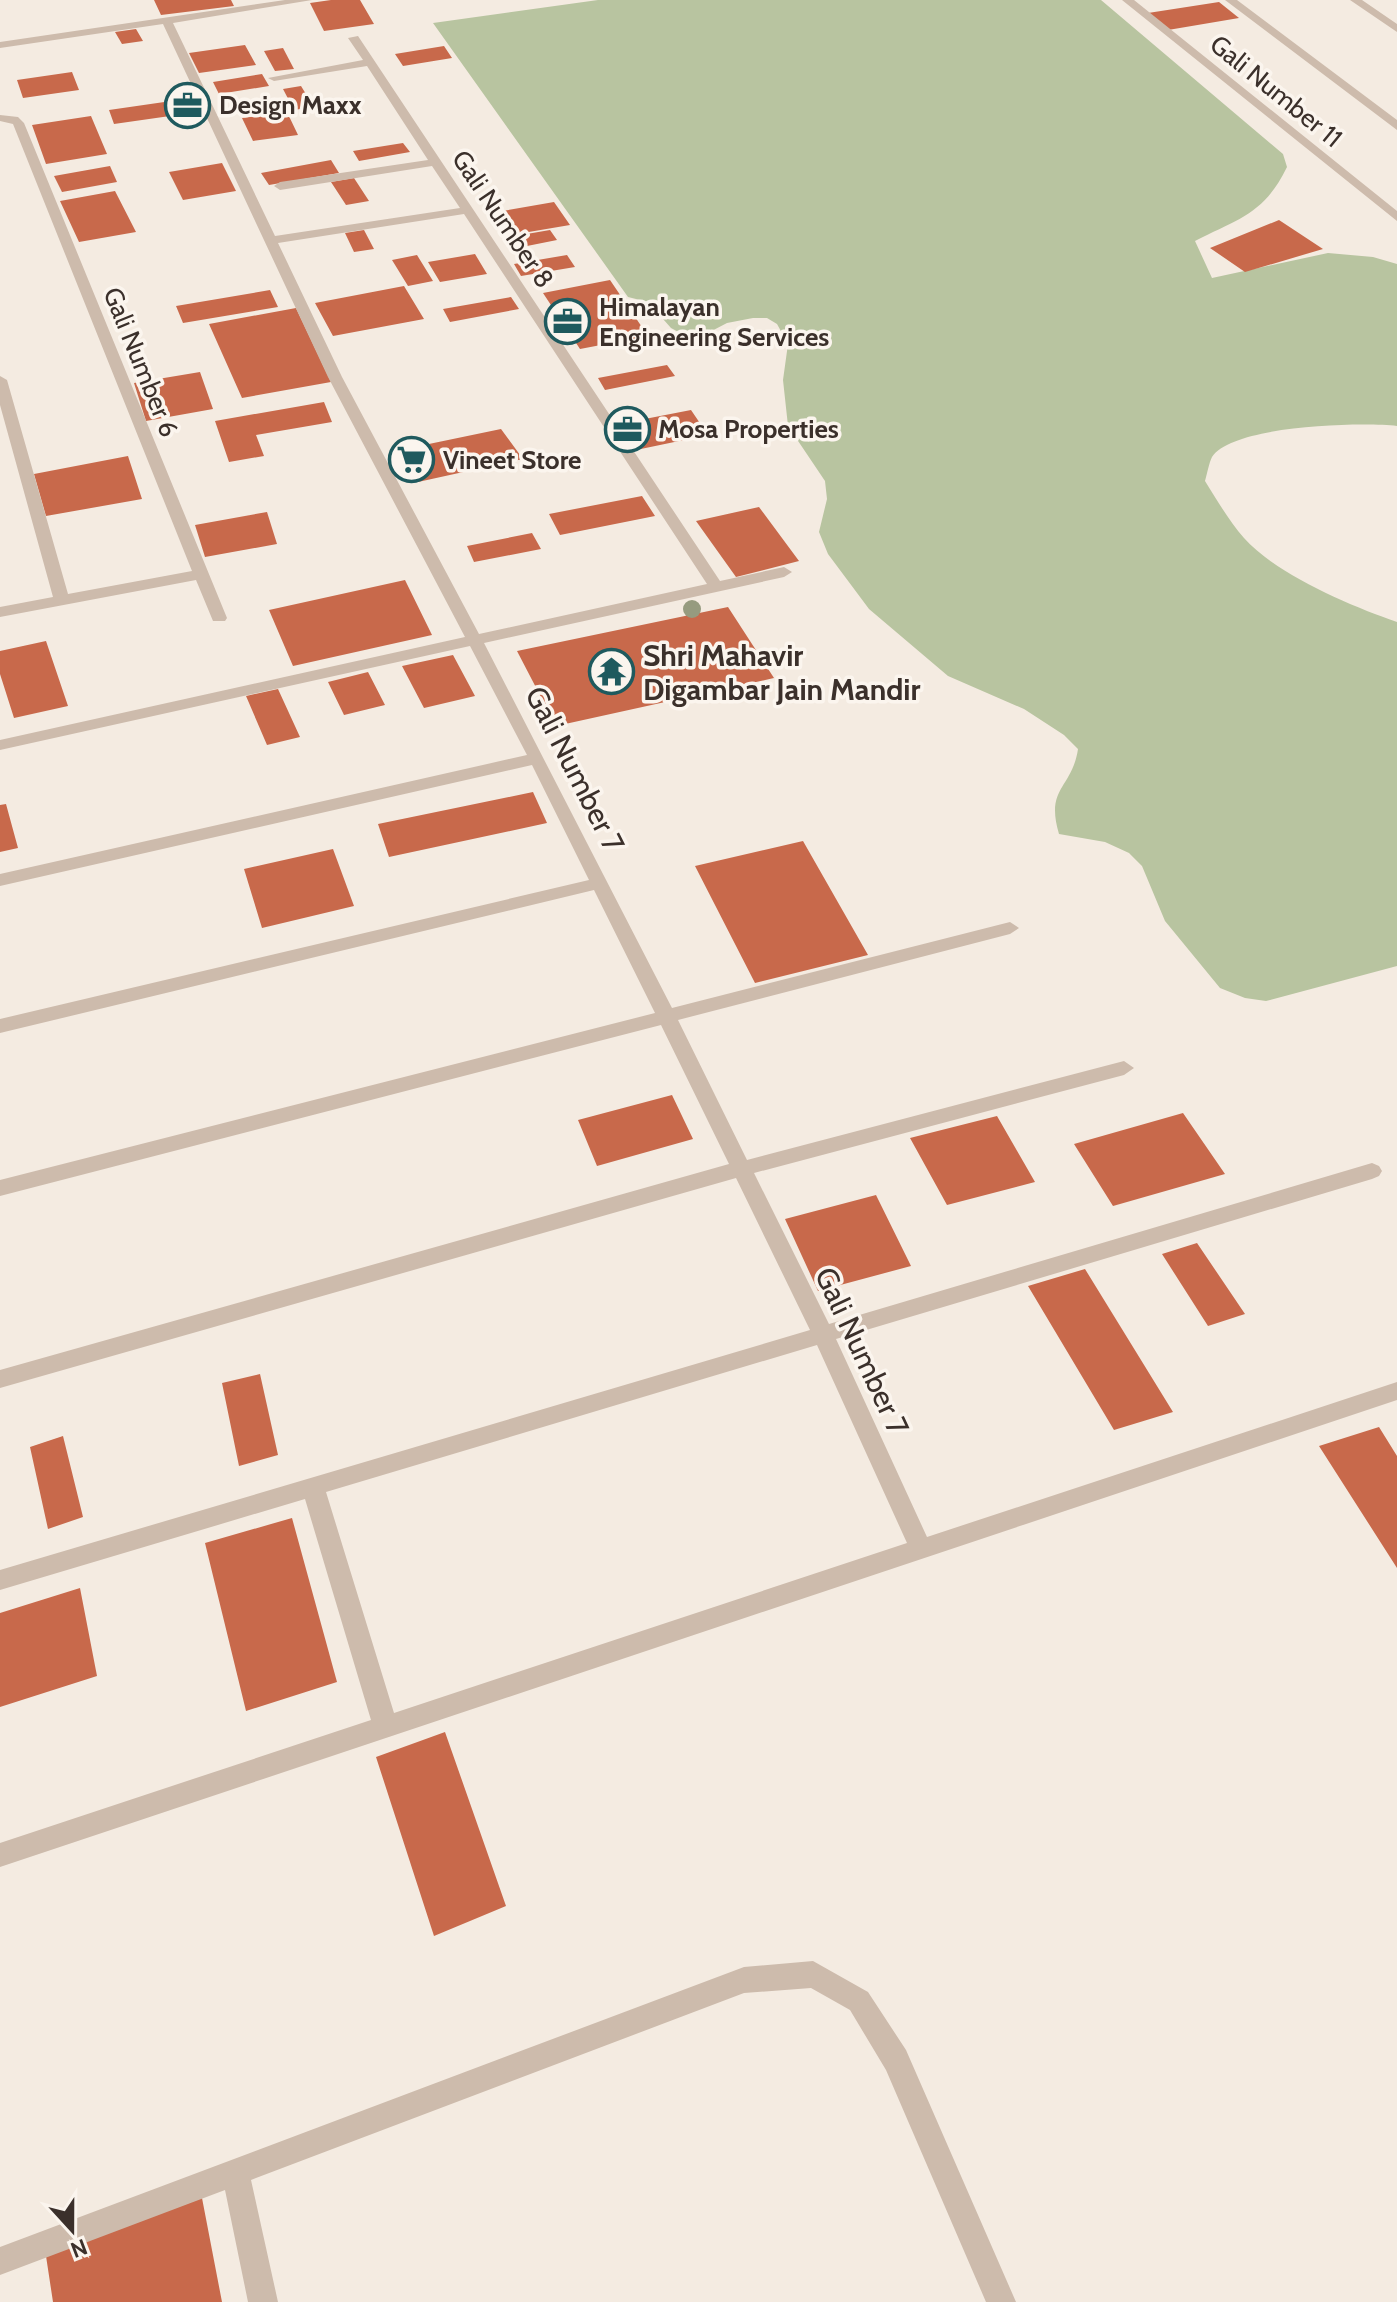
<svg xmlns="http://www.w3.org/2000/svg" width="1397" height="2302" viewBox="0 0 1397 2302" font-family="Cabin,sans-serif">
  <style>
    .green { fill: #b8c4a0 }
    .building { fill: #c8694b }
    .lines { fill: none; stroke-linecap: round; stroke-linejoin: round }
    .street { fill: #cdbbac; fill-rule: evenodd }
    .tree { fill: #969b7f }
    .labels { text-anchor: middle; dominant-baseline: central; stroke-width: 7; stroke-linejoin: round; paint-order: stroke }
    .far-street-label { font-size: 26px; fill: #3b302b; stroke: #fbf5ee }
    .far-poi-label { font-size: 26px; font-weight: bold; fill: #3b302b; stroke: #fbf5ee; text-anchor: start }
    .poi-label { font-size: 30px; font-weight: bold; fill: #3b302b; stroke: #fbf5ee; text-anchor: start }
    .street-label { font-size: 30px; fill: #3b302b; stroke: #fbf5ee }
  </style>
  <rect width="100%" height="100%" fill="#f4ebe1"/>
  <!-- green -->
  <path class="green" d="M598,0H1101L1283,154L1287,167C1264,214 1240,218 1195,241L1212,278L1328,253L1373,257L1397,264V426C1361,422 1233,425 1212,457C1209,463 1207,474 1205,481C1217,500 1229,521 1244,538C1277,575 1351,606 1397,622V966L1266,1001L1245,998L1220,988L1165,921L1142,866L1129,853L1105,842L1059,834C1045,787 1072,789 1078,749L1064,735L1024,709L948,676L869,609L828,554L819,532L827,499L825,481L788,426L783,380L788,344L777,324L767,318H753L727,323L704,335H684L671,328L648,302L628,297L433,23Z"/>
  <!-- building -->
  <path class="building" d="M154,0H231L234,6L161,15Z
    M331,0H360L374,24L324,31L310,3Z
    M1219,2L1239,18L1168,30L1148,13Z
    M136,29L143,41L122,44L115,32Z
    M245,45L256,65L199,73L189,53Z
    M444,46L452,58L403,66L395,54Z
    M283,48L294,69L275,71L264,51Z
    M72,72L79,90L23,98L17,80Z
    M262,74L269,86L219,94L213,82Z
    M301,86L314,107L294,110L283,89Z
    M192,98L198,112L114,124L109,110Z
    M287,112L298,135L253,141L242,118Z
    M91,116L107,154L46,164L32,125Z
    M403,143L410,152L359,161L353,151Z
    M331,160L339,173L269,185L261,173Z
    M222,163L236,191L183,200L169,172Z
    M110,166L117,182L62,192L54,176Z
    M354,178L369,201L346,205L331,182Z
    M115,191L136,232L79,242L60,201Z
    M554,202L570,225L505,236L491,213Z
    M1279,220L1323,249L1245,272L1210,248Z
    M364,230L374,249L354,252L345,233Z
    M550,230L557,240L522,247L515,236Z
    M475,254L487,274L440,282L428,262Z
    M417,255L433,281L408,286L392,260Z
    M567,255L575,267L521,276L514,264Z
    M610,280L648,336L580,349L543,293Z
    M404,286L424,319L333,336L315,303Z
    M270,290L278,307L183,323L176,306Z
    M511,297L519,309L450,322L443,309Z
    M296,308L331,382L242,398L209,324Z
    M667,365L675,376L605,390L598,378Z
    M200,372L213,409L146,421L134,383Z
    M324,402L332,422L256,435L264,456L229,462L215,421Z
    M691,410L708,435L636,450L619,424Z
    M501,429L523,459L418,482L400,450Z
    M128,456L142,499L46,516L34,474Z
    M642,496L655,516L560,535L549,514Z
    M759,507L799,561L736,577L696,521Z
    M267,512L277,544L205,557L195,525Z
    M532,533L541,549L474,562L467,546Z
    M405,580L432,635L293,666L269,610Z
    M728,607L774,678L556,726L517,651Z
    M46,641L68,706L14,718L0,674V651Z
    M453,655L475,696L424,708L402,666Z
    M368,672L385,705L344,715L328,682Z
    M278,689L300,737L267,745L246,696Z
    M533,792L547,823L389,857L378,824Z
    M6,804L18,848L0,852V805Z
    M803,841L868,955L755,983L695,866Z
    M333,849L354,906L262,928L244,869Z
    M672,1095L693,1139L597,1166L578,1120Z
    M1183,1113L1225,1174L1113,1206L1074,1144Z
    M997,1116L1035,1182L947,1205L910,1138Z
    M876,1195L911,1266L818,1291L785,1219Z
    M1197,1243L1245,1314L1208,1326L1162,1254Z
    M1085,1269L1173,1412L1114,1430L1028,1286Z
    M260,1374L278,1455L239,1466L222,1383Z
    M1379,1427L1397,1456V1568L1319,1446Z
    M63,1436L83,1517L48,1529L30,1447Z
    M292,1518L337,1682L246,1711L205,1543Z
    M80,1588L97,1676L0,1707V1613Z
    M445,1732L506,1906L434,1936L376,1757Z
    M202,2198L222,2302H53L46,2256Z"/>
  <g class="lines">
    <!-- street -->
    <path class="street" d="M285,0H312L173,23L275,236L460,208L432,166L280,190L274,186L280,182L428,160L367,66L274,81L268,78L363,60L348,38L358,36L720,581L784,567L792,572L784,577L484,643L672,1008L1010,922L1019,928L1010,934L678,1020L747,1160L1124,1061L1134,1068L1124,1075L754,1173L829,1324L1372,1163L1379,1166L1382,1171L1379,1176L1372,1179L836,1339L927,1537L1397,1382V1400L0,1867V1843L371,1720L305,1499L0,1590V1570L810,1330L736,1178L0,1388V1370L729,1164L661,1025L0,1196V1180L655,1013L594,890L0,1033V1019L589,880L532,765L0,886V874L527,755L470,646L0,750V740L465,637L328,377L163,24L0,48V42ZM464,214L707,584L479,634L342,377L278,243ZM817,1345L907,1543L394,1713L326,1492Z
      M1122,0H1134L1397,211V221Z
      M1225,0H1237L1397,120V130Z
      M1350,0H1362L1397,24V32Z
      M0,115L18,117L24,123L227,618L225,621H213L196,580L0,617V607L53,597L0,405V376L7,380L68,594L192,571L13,124L0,121Z
      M813,1961L868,1992L906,2050L1016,2302H986L886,2070L850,2010L811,1988L744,1993L251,2180L278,2302H248L225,2190L0,2275V2247L744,1967Z"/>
  </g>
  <!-- trees -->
  <circle class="tree" cx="692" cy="609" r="9"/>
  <!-- icons -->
  <defs>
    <symbol id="office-ring" viewBox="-11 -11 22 22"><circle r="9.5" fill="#fbf5ee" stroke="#1f5a5e" stroke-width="1.5"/><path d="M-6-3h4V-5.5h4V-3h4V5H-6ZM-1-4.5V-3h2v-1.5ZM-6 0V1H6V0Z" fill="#1f5a5e"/></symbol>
    <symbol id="supermarket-ring" viewBox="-11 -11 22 22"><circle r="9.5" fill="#fbf5ee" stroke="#1f5a5e" stroke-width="1.5"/><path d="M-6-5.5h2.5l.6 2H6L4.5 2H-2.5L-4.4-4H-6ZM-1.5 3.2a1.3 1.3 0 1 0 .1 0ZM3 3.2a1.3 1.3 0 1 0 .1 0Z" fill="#1f5a5e"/></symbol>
    <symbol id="temple-ring" viewBox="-11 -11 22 22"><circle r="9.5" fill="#fbf5ee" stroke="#1f5a5e" stroke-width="1.5"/><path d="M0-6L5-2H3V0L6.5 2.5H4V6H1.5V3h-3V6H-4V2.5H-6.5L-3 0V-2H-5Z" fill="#1f5a5e"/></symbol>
  </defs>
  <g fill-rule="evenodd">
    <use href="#office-ring" x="162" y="80" width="51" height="51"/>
    <use href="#office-ring" x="542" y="296" width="51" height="51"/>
    <use href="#office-ring" x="602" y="404" width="51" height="51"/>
    <use href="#supermarket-ring" x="386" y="434" width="51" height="51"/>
    <use href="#temple-ring" x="586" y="646" width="51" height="51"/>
  </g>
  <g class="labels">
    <!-- far-street labels -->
    <g class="far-street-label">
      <text transform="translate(1276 91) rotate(39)">Gali Number 11</text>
      <text transform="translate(503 219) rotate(56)">Gali Number 8</text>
      <text transform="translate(141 362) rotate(68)">Gali Number 6</text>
    </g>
    <!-- far-poi labels -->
    <g class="far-poi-label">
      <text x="219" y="105">Design Maxx</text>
      <text x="599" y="307">Himalayan<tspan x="599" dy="30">Engineering Services</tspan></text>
      <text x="658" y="429">Mosa Properties</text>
      <text x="443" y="460">Vineet Store</text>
    </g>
    <!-- poi labels -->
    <g class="poi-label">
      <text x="643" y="655">Shri Mahavir<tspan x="643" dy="34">Digambar Jain Mandir</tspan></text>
    </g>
    <!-- street labels -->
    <g class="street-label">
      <text transform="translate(575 769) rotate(63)">Gali Number 7</text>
      <text transform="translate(862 1351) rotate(65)">Gali Number 7</text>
    </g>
  </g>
  <!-- north arrow -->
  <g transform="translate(72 2230) rotate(159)" stroke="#fbf5ee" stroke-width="6" paint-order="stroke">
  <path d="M0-6L14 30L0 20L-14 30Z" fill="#3b302b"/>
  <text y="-12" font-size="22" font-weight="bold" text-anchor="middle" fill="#3b302b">N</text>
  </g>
</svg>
